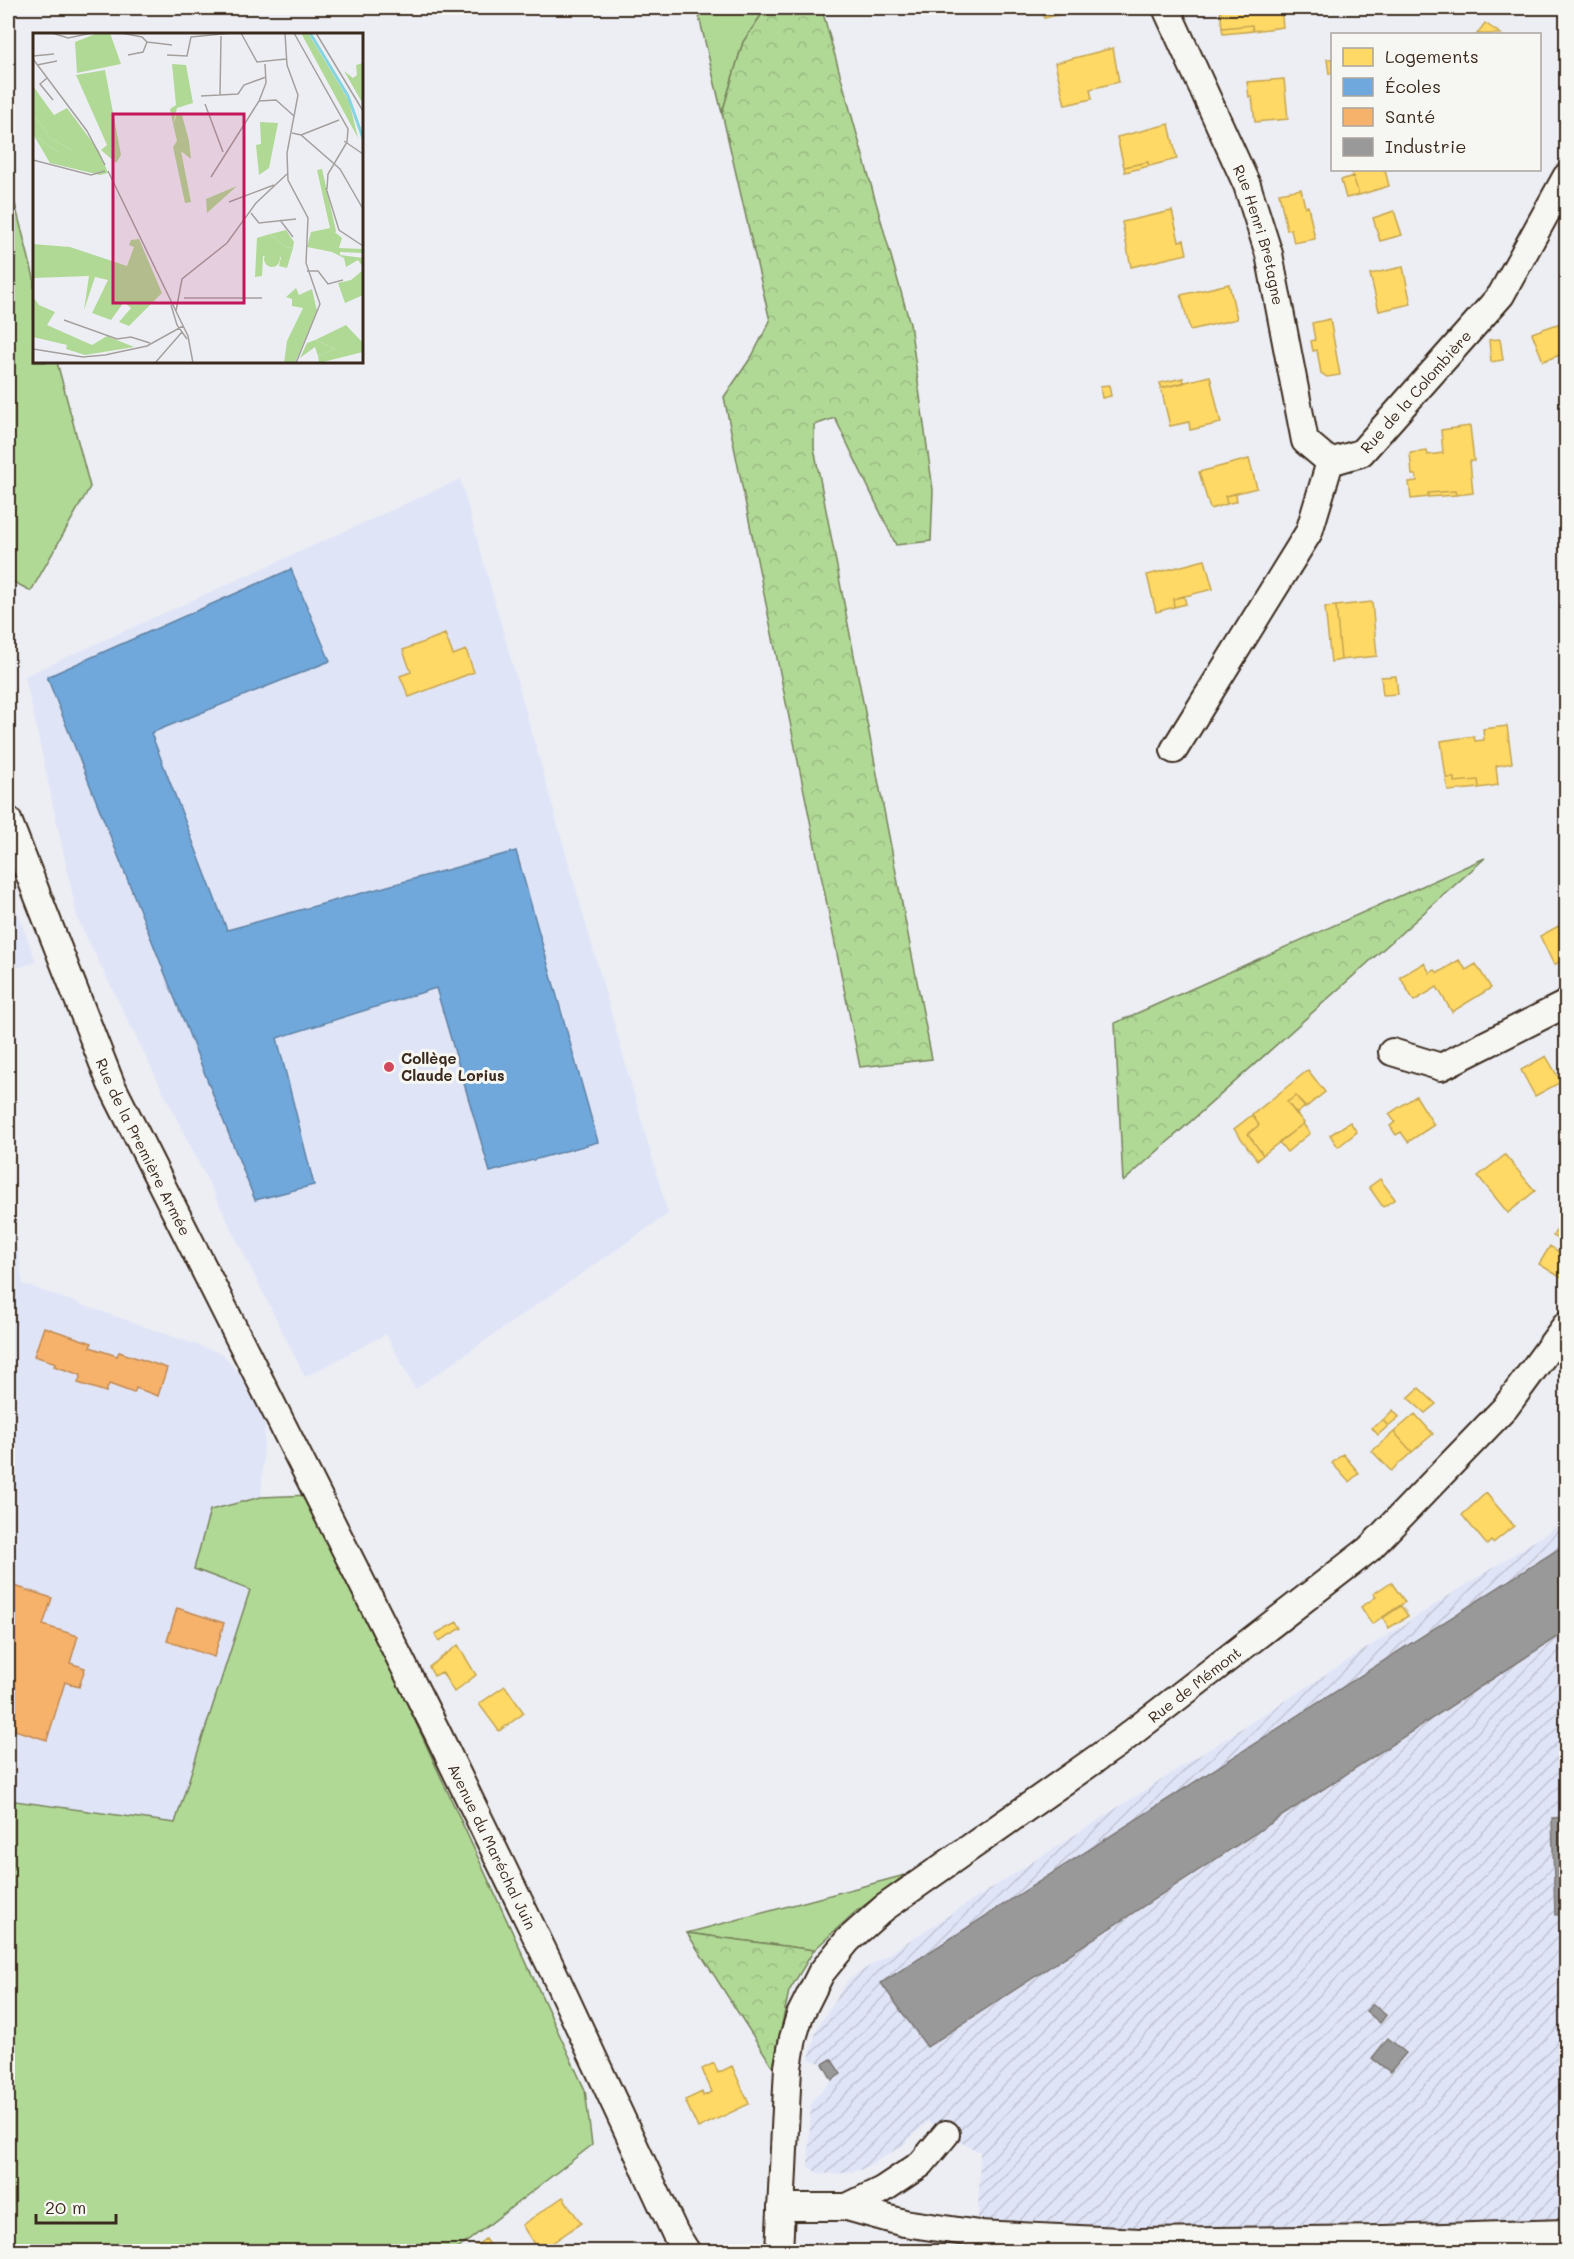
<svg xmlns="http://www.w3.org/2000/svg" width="1574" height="2259" viewBox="0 0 1574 2259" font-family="Mali,sans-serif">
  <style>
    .built { fill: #e0e4f7 }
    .industrial { fill: url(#industrial-furrows) }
    .green { fill: #b1d996; stroke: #76825a; stroke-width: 1.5 }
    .forest { fill: url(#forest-crowns); stroke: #76825a; stroke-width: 1.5 }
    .homes { fill: #ffd966; stroke: #c4a450; stroke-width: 1.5 }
    .schools { fill: #6fa8dc; stroke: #5f82a3; stroke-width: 1.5 }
    .health { fill: #f6b26b; stroke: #be8954; stroke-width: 1.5 }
    .industry { fill: #999; stroke: #7d7874; stroke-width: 1.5 }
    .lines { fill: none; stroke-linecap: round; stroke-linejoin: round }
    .minor-casing { stroke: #3b2a1e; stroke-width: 30 }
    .minor { stroke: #f6f6f2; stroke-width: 26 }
    .poi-dot { fill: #d1495b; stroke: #f6f6f2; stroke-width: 2 }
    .labels { text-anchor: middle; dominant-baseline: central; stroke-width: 6; stroke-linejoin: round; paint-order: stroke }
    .street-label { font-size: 15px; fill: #3b2a1e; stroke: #f6f6f2 }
    .poi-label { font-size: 15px; font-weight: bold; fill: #3b2a1e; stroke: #f6f6f2; text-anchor: start }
    .inset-river { fill: none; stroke: #85d5e1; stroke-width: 3 }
    .inset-road { fill: none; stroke: #a5a09e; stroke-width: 1.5 }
    .view { fill: #c2185b; fill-opacity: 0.15; stroke: #c2185b; stroke-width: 3 }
    .inset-edge { fill: none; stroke: #3b2a1e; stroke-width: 3 }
  </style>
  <defs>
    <pattern id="industrial-furrows" width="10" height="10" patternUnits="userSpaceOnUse" patternTransform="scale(1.5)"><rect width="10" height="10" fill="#e0e4f7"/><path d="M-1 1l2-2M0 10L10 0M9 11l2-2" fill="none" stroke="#c1c4d3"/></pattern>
    <pattern id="forest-crowns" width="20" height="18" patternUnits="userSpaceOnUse" patternTransform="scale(1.5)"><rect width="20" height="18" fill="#b1d996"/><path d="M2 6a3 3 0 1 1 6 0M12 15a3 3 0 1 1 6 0" fill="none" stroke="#99ba81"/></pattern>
  </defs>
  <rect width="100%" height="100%" fill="#eceef4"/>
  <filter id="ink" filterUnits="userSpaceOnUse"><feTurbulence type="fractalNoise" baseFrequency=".0167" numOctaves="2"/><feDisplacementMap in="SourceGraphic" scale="12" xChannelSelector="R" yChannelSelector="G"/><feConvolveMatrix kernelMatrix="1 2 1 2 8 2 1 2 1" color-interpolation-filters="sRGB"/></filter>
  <g filter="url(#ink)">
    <!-- built -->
    <path class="built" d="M460,479L668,1214L415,1389L386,1334L305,1377L78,920L25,676Z
      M8,887L36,962L8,971Z
      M8,1193L23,1284L223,1354L266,1408L261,1497L210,1510L194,1569L250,1590L175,1824L8,1800Z"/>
    <!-- industrial -->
    <path class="industrial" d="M1566,1521V2220L1156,2228L978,2219L980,2152L946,2134L928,2121L901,2147L863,2169L837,2174L818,2173L808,2167L811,2102L832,2080L823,2064L809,2059L817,2028L848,1980Z"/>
    <!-- green -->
    <path class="green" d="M697,8H766L743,42L722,113Z
      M8,177L34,278V362H57L90,487L31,591L8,579Z
      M311,1495L585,2090L592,2145L455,2251L8,2252V1800L175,1823L250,1590L194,1569L210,1510L261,1497Z
      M905,1875L854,1913L814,1950L687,1933Z"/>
    <!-- forest -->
    <path class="forest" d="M766,8H812L823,13L910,324L933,490L931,541L896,545L835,418L814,425V448L932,1059L860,1067L724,397L752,356L770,321L722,113L743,42Z
      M1485,858L1123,1182L1115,1023Z
      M687,1933L814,1950L789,1991L773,2067Z"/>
    <!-- homes -->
    <path class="homes" d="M1041,8H1061L1062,14L1044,18Z
      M1061,8H1073L1074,12L1062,14Z
      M1220,8H1281L1283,27L1253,31L1252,25L1222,28Z
      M1485,23L1501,34H1477Z
      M1252,25L1253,31L1223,34L1222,28Z
      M1113,48L1119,82L1090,89L1092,99L1065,105L1055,63Z
      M1327,59H1332V73L1329,74Z
      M1284,79L1288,119L1255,122L1252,97H1249L1247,82Z
      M1169,124L1177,159L1149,166L1148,162L1124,167L1117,137Z
      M1148,162L1149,166L1125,172L1124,167Z
      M1351,170H1385L1389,186L1359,195Z
      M1353,176L1359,195L1346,198L1341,180Z
      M1301,189L1305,207L1308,206L1315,239L1294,243L1291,229L1287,230L1279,193Z
      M1172,211L1179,241L1184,240L1187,254L1131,267L1122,222Z
      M1394,211L1402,235L1380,241L1373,218Z
      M1403,267L1411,304L1379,311L1370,274Z
      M1229,284L1237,319L1190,330L1181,295Z
      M1330,319L1340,375L1327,377L1321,373L1317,350L1313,351L1311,341L1315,340L1312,323Z
      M1566,321V353L1543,361L1532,333Z
      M1500,339L1503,360L1491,362L1489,340Z
      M1210,376L1221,423L1190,430L1189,422L1170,426L1161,388Z
      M1183,378L1184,383L1161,388L1160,383Z
      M1109,385L1111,396L1102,398L1100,386Z
      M1470,426L1474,461H1470L1473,493L1456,495L1455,491L1428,493V497L1411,499L1409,482L1417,481L1416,475H1412L1410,453L1427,451L1428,455L1443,453L1441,430Z
      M1249,459L1257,488L1225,496L1227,504L1210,509L1199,472Z
      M1455,491L1456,495L1428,497V493Z
      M1236,494L1237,501L1227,504L1225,496Z
      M1205,560L1213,589L1173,599L1174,607L1156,612L1147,575Z
      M1184,596L1186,604L1174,607L1173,599Z
      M1372,602L1377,656L1341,660L1336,606Z
      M1336,606L1341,660L1331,662L1325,607Z
      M445,634L453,655L466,650L474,672L409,697L400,676L411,672L403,650Z
      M1396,676L1398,694L1383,695L1381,677Z
      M1507,726L1512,763L1496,766L1498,785L1479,788L1478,780L1454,782V778H1446L1441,741L1474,736L1475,741L1484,740L1483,729Z
      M1446,778H1454V782L1478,780L1479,788L1448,791Z
      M1566,922V958L1554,965L1540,936Z
      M1459,960L1466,970L1476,964L1491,988L1452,1012L1437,987L1414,1001L1400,977L1424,963L1430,973L1435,970L1438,973Z
      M1546,1056L1561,1082L1535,1096L1521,1070Z
      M1308,1070L1325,1092L1305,1108L1296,1096L1287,1102L1304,1123L1263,1155L1248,1134L1259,1125L1252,1115Z
      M1296,1096L1305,1107L1296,1114L1287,1102Z
      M1416,1096L1434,1125L1408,1142L1401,1132L1396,1135L1390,1126L1395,1122L1389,1114Z
      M1252,1115L1259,1125L1248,1134L1263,1155L1257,1160L1234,1129Z
      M1350,1122L1357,1132L1338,1147L1330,1135Z
      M1303,1124L1310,1133L1287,1152L1279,1142Z
      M1505,1155L1535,1191L1508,1213L1478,1176Z
      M1380,1179L1395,1199L1383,1207L1369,1187Z
      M1563,1205L1566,1206V1243L1553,1236L1560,1223L1557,1220Z
      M1550,1246L1566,1257V1277L1565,1280L1539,1264Z
      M1419,1388L1436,1404L1425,1413L1408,1398Z
      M1393,1410L1399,1417L1388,1426L1383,1420Z
      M1415,1414L1433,1434L1412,1452L1394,1432Z
      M1383,1420L1388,1426L1378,1435L1372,1428Z
      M1394,1432L1412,1452L1391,1471L1372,1451Z
      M1343,1454L1359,1473L1349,1482L1332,1463Z
      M1486,1493L1514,1526L1493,1543L1491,1541L1487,1545L1462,1515Z
      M1391,1582L1405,1602L1372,1624L1361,1607L1376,1597L1373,1594Z
      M1401,1606L1408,1616L1389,1628L1383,1618Z
      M457,1622L462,1628L439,1641L435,1634Z
      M458,1645L476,1675L454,1692L442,1672L434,1676L429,1667Z
      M505,1686L524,1713L499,1731L479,1704Z
      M714,2063L718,2073L732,2066L749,2104L698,2128L685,2100L702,2092L703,2096L712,2092L702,2069Z
      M563,2197L581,2223L539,2252L522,2225Z
      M485,2239L494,2252H468Z"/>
    <!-- schools -->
    <path class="schools" d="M291,569L330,661L151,733L227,930L516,851L598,1142L490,1172L436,988L277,1038L314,1185L255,1200L47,677Z"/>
    <!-- health -->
    <path class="health" d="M44,1327L92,1343L90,1347L117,1356L119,1352L167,1368L158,1396L136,1388L134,1393L109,1384L106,1392L78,1383L81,1375L54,1366L56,1363L34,1356Z
      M8,1584L52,1598L43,1625L78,1636L70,1663L85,1668L79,1687L65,1682L47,1740L8,1728Z
      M177,1608L224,1623L214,1657L167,1641Z"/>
    <!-- industry -->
    <path class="industry" d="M1566,1544V1631L927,2047L881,1983Z
      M1566,1817V1914L1555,1915L1552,1818Z
      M1373,2004L1386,2015L1380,2023L1366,2011Z
      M1388,2038L1406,2053L1390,2072L1372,2058Z
      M831,2059L841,2074L832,2080L823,2064Z"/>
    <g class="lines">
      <defs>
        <g id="minor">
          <path id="s1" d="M1166,8L1247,185L1269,254L1305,441L1330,462"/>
          <path id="s2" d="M1174,750L1309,532L1330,462L1361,453L1501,295L1566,177"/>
          <path id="s3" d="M8,820L111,1084L436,1730L553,1971L675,2233L687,2252"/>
          <path d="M1392,1052L1441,1067L1566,1004"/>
          <path d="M781,2207H847L882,2190L921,2164L946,2134"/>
          <path d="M847,2207L904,2223L979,2234L1140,2242L1384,2239L1566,2233"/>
          <path id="s4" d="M779,2252L788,2067L793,2038L800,2015L821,1973L848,1940L884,1908L1120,1742L1369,1549L1505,1408L1566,1325"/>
        </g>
      </defs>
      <!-- minor casing -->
      <use href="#minor" class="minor-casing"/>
      <!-- minor -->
      <use href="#minor" class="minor"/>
    </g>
  </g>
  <!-- markers -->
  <circle class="poi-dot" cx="389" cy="1067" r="6"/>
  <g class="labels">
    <!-- street labels -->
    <g class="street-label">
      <text stroke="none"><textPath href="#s1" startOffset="246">Rue Henri Bretagne</textPath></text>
      <text stroke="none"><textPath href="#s2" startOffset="444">Rue de la Colombière</textPath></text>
      <text stroke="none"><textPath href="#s3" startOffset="354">Rue de la Première Armée</textPath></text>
      <text stroke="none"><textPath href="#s4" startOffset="759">Rue de Mémont</textPath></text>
      <text stroke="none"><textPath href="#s3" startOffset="1136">Avenue du Maréchal Juin</textPath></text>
    </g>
    <!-- poi labels -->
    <g class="poi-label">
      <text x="401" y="1058">Collège<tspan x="401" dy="17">Claude Lorius</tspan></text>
    </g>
  </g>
  <!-- overview -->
  <g transform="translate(33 33)">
    <rect width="330" height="330" fill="#eceef4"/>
    <path d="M139,31L153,32L160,70L144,75L140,91L137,76L143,72ZM72,37L88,122L83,130L68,117L74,112L43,42ZM0,53L21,82L34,75L66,118L75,140L67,142L17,130L0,101L24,119L38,116L18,106L0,80ZM227,89L245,90L236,135L226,142L223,112L228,111ZM297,195L309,205L306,215L330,216V220L307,219V222L330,225V234L325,227L313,234L311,225L299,219L274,214L278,199ZM237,201L252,214L260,215L254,235L246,233L248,224L230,223L229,243L222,244L224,205ZM106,206L129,260L96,293L86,289L98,275L91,269L78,287L59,280L75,247L62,244L51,277L56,243L0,245V211L37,214L94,233L101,214L96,212L98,207ZM330,237V262L312,270L305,250L318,247ZM313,292L330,310V319L286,330L285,323L302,316L282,307Z" fill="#b1d996"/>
    <path d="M268,0H275L316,68L325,105ZM330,30V71L311,38L320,45L324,42L323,32ZM0,80L18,106L38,116L44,125L24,119L0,101ZM144,81L149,82L156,108L158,126L148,118L158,169L152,170L140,114L144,108L140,91ZM289,136L303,198L301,201L297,195L284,137ZM204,153L174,180L173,166ZM253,197L261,209L260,215L252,214L237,201ZM231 226a8 8 0 1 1 16 0a8 8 0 1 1-16 0ZM263,255L266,262L279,256L284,278L262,330H251L254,308L270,275L259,273V266L253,264ZM0,264L6,272L22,279L14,292L59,312L74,303L101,314L52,322L33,316L34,312L0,304ZM282,307L302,316L285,323L282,314L267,325L274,310Z" fill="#b1d996"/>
    <path d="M65,0H77L88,31L44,40L42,9Z" fill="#b1d996"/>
    <path class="inset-river" d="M277,0L315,63L330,105"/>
    <path class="inset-road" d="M19,0L35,5L59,0M88,0L109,4L114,9L110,19L95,22M208,0L224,29L253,26M252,0L254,32L265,62L254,120L255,147L275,185L273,230L287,271L263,330M261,0L315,96L314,109L295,141L294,156M283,0L330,78M114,9L139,12M134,22L154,23L158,4L199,0M0,23L21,21M0,26L54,98L72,132M4,32L24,28M14,45L7,51L20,67M187,62L188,3M168,63L205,61L211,52L233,44M226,68L233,50L232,31M172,71L190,119M259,100L268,102L307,136L330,176M268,102L306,87M311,108L330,121M0,127L58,142L72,138M75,138L155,303L160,330M178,144L226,68L243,67L261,83M293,155L306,197L330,213M196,169L241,152M218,180L226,190L263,186M247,187L260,204M274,238H285L295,251L310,247M151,265H229M138,272L144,292L154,306M143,278L149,246L194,210L223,170L254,141M31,287L84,306L98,304L117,310M0,316L50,324L72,322L114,313L150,293M122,330L149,299"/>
    <path class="view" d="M80,81H211V270H80Z"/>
    <rect width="330" height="330" class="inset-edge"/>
  </g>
  <!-- margin -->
  <rect width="1574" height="2259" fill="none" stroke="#f6f6f2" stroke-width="30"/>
  <rect x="15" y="15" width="1544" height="2229" fill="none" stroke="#3b2a1e" stroke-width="2" filter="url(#ink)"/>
  <!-- legend -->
  <rect x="1331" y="33" width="210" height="138" fill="#f6f6f2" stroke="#aba49d" stroke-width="1.5"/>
  <rect x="1343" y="48" width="30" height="18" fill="#ffd966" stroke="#aba49d" stroke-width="1.5"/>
  <text x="1385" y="63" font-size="18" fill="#3b2a1e">Logements</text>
  <rect x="1343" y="78" width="30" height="18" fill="#6fa8dc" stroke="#aba49d" stroke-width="1.5"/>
  <text x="1385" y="93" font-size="18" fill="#3b2a1e">Écoles</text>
  <rect x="1343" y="108" width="30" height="18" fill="#f6b26b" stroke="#aba49d" stroke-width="1.5"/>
  <text x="1385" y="123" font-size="18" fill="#3b2a1e">Santé</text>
  <rect x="1343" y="138" width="30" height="18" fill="#999999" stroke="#aba49d" stroke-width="1.5"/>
  <text x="1385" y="153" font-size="18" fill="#3b2a1e">Industrie</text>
  <!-- scale -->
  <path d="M36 2214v9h80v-9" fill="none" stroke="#3b2a1e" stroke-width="3"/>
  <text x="45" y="2214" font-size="18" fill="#3b2a1e" stroke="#f6f6f2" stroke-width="4.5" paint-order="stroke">20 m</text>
</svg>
